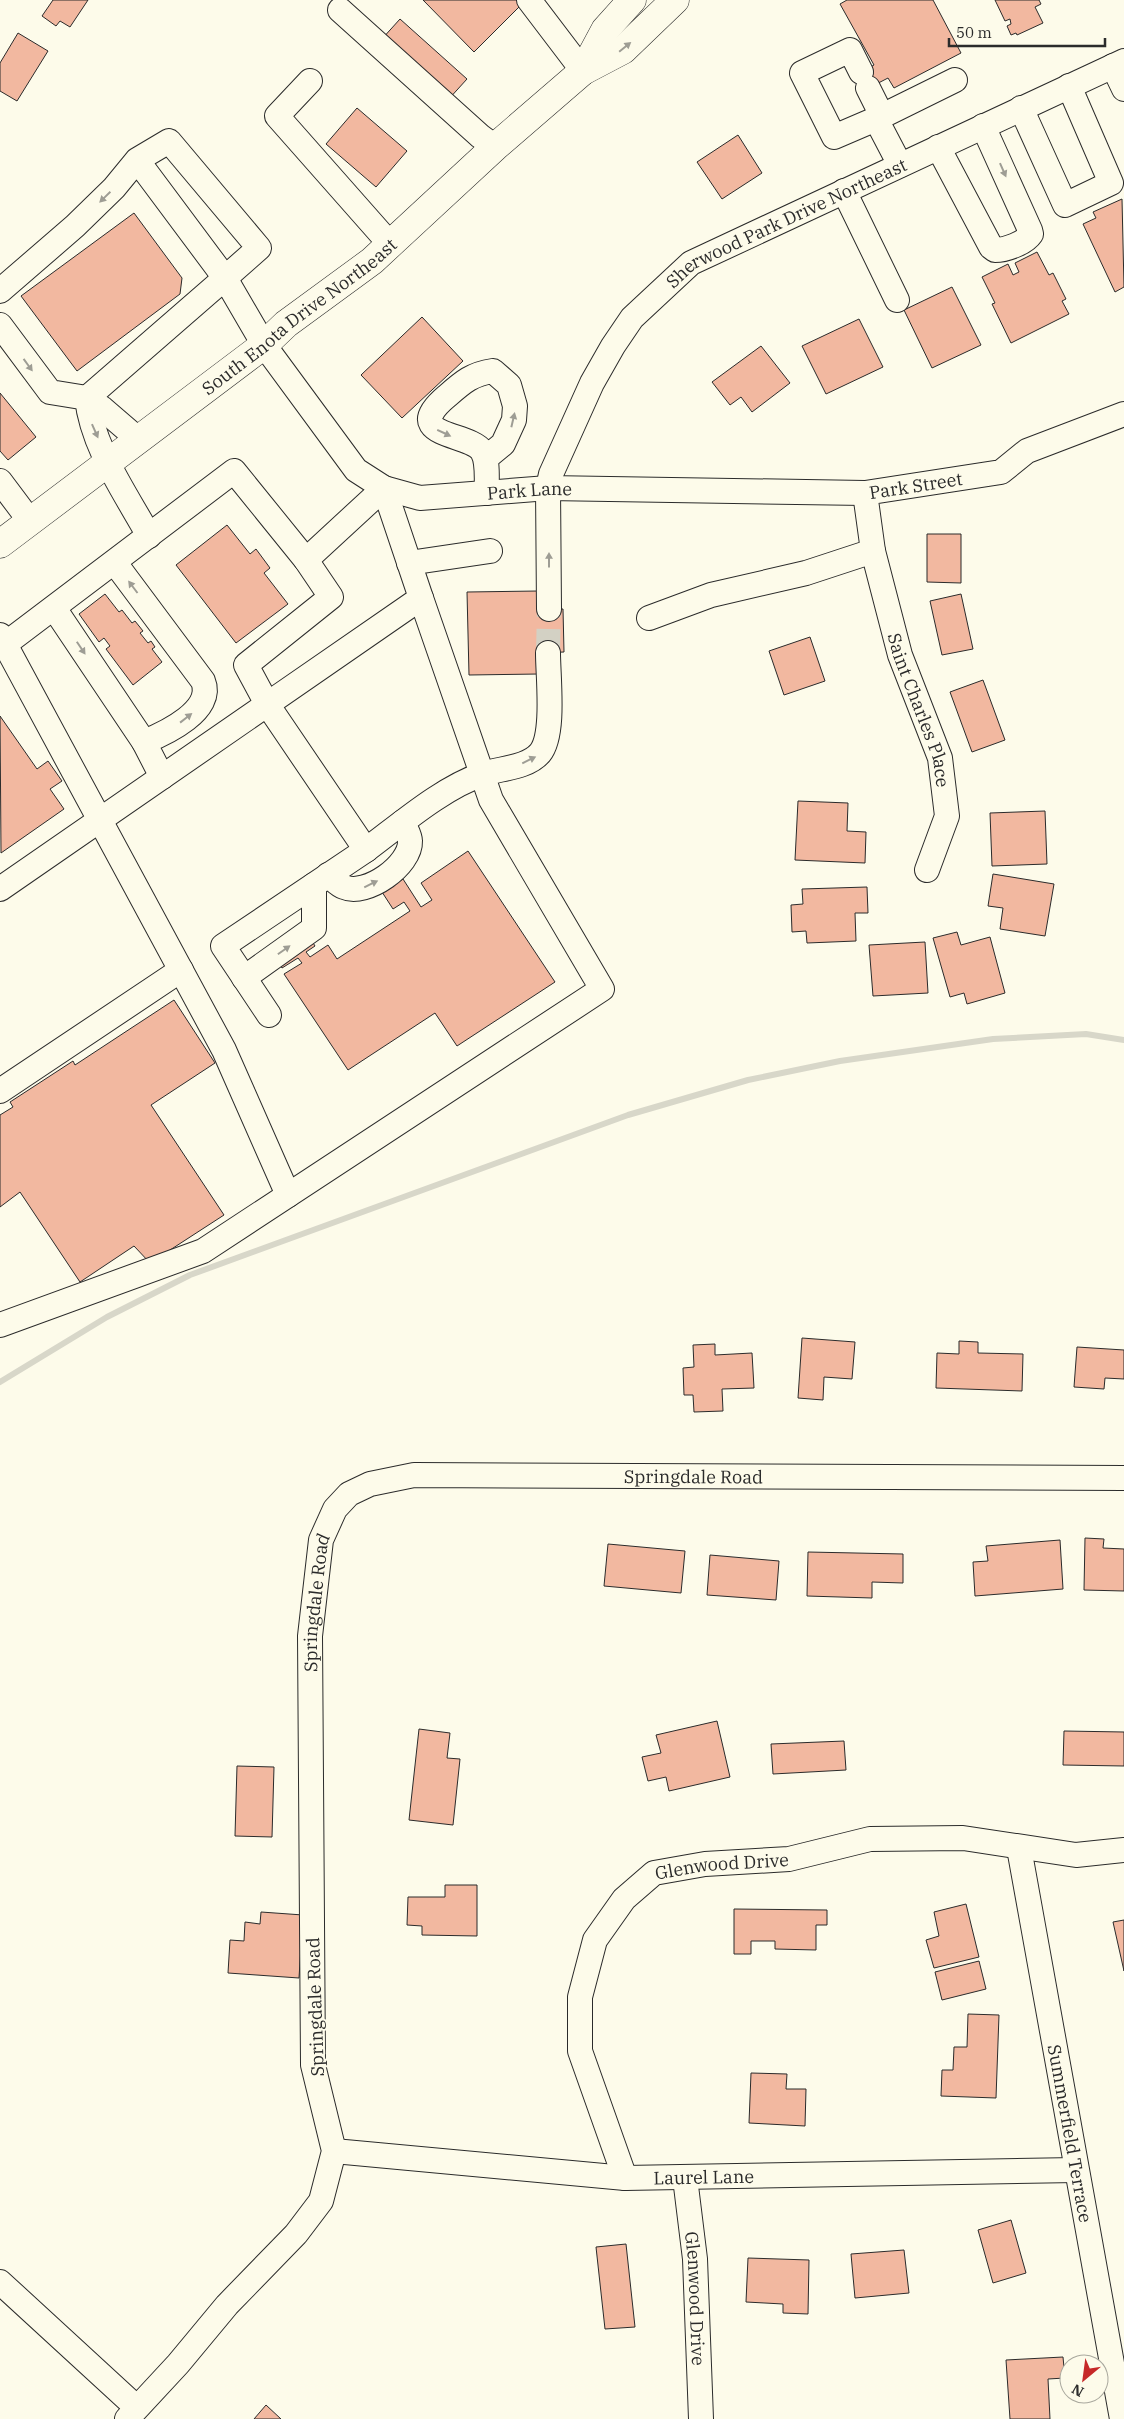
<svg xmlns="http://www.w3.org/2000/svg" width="1124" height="2419" viewBox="0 0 1124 2419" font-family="'IBM Plex Serif',serif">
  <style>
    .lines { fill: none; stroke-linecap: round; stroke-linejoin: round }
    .stream { stroke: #d8d7c9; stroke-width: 6 }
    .building { fill: #f2b8a0; stroke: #2b2b2b }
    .minor-tunnel { stroke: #d3d1c4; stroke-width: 24; stroke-dasharray: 24 12; stroke-linecap: butt }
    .minor-casing { stroke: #2b2b2b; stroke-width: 26 }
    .major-casing { stroke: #2b2b2b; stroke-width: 29 }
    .minor { stroke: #fdfbea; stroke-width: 24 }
    .major { stroke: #fdfbea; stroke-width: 28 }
    .oneway { fill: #9e9d94 }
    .labels { text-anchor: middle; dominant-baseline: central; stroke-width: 4; stroke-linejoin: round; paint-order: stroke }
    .street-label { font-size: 18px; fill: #2b2b2b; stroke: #fdfbea }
  </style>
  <rect width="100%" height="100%" fill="#fdfbea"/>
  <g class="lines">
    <!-- stream -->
    <path class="stream" d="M0,1382L107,1317L190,1275L628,1115L748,1080L840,1061L993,1039L1086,1034L1124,1040"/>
  </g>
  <!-- building -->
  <path class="building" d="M53,0H88L70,27L60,21L56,26L42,16Z
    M423,0H518L522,4L474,52Z
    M847,0H933L961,53L894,88L888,78L861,92L853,77L874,65L840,4Z
    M995,0H1039L1041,4L1035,7L1043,23L1017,35L1016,33L1011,35L1007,26L1011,24L1010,19L1005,21Z
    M400,19L467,79L447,101L381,40Z
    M18,33L48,51L17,101L0,91V63Z
    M357,108L407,151L376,187L326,144Z
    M738,135L762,173L722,199L697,162Z
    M1122,199L1124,287L1115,292L1083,224L1096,218L1093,212Z
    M134,213L182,278L180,294L77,371L21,296Z
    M1037,252L1049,275L1053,273L1066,299L1062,301L1069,314L1011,343L992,304L995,303L982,277L1008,264L1013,275L1019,272L1015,263Z
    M952,287L981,345L932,368L904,310Z
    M422,317L463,361L402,418L361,375Z
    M859,319L883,367L826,394L802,346Z
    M761,346L790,383L752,412L741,397L730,405L712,382Z
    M0,393L36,437L8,460L0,451Z
    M227,525L250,554L256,549L270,568L264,573L288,604L236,643L176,565Z
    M927,534H961V583L927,582Z
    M538,591L549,609H563L564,652L539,653V674L469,675L467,592Z
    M105,594L119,612L122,610L132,623L135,621L143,631L140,633L148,643L151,641L155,647L152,649L162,662L133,685L106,649L110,646L104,638L99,642L79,614Z
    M961,594L973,649L942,655L930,601Z
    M810,637L825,681L784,695L769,651Z
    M983,680L1005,740L972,752L950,692Z
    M0,716L37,769L48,761L62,781L50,789L64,809L1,853Z
    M798,801L848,803L847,831L866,832L865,863L795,860Z
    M1045,811L1047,864L992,866L990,813Z
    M468,851L555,982L457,1046L435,1013L348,1070L284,974L302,963L298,958L282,968L277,960L310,938L315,946L306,952L310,957L328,945L337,959L410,911L404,902L393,909L382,892L403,879L421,907L432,900L421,883Z
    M993,874L1054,884L1045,936L1000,929L1003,908L988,906Z
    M867,887L868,913H855L856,941L807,943L806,931L792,932L791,905L803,904L802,889Z
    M957,932L961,945L990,937L1005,993L967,1004L964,993L950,997L933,938Z
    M925,942L928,993L873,996L869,945Z
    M174,1000L215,1063L151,1105L224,1215L150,1263L134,1246L80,1282L20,1192L0,1207V1115L13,1107L10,1102L73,1061L75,1065Z
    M802,1338L855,1342L852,1379L824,1377L823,1400L798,1398Z
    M959,1341L978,1342V1353L1023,1354L1022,1391L936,1388L937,1353L959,1354Z
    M715,1344V1355L752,1353L754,1388L722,1389L723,1411L694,1412L693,1395H684L683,1368L694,1367L693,1345Z
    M1077,1347L1124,1350V1379L1105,1378L1104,1389L1074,1387Z
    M1085,1538L1104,1539L1103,1548L1124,1549V1591L1084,1590Z
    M1060,1540L1063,1589L975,1596L973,1562L988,1561L986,1546Z
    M608,1544L685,1551L681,1593L604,1586Z
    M808,1552L903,1554V1583L872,1582V1598L807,1596Z
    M710,1555L779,1561L776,1600L707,1595Z
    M717,1721L730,1777L669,1791L666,1777L648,1781L642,1757L661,1753L656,1735Z
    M419,1729L450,1733L447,1758L460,1759L453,1825L409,1820Z
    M1064,1731L1124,1732V1766L1063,1765Z
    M844,1741L846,1770L773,1774L771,1744Z
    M237,1766L274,1767L272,1837L235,1836Z
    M445,1885H477V1936L422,1935V1926L407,1925L408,1897H445Z
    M966,1904L979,1957L934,1968L926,1940L939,1936L934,1912Z
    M734,1909L827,1910V1925H816V1950L775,1949V1941H751V1954H734Z
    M261,1912L303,1915L299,1978L228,1973L230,1940L244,1941L245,1922L260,1924Z
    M1124,1920V1971L1113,1922Z
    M979,1961L986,1989L942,2000L935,1972Z
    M968,2014L999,2015L996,2098L941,2096L942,2070H953L954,2047H967Z
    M751,2073L787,2074L786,2089H806L805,2126L749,2123Z
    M1011,2220L1026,2273L993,2283L978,2230Z
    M626,2244L635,2327L605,2329L596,2247Z
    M904,2250L909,2293L855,2298L851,2254Z
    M748,2258L809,2260L808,2314L783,2313V2304L746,2302Z
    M1063,2357L1065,2378L1048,2379L1050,2419H1010L1006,2360Z
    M266,2405L281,2419H254Z"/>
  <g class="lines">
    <!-- minor-tunnel -->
    <path class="minor-tunnel" d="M548,653L549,609"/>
    <defs>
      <g id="minor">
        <path d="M529,0L583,71"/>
        <path d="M340,10L480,136L495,147"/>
        <path d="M1113,66L1124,89"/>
        <path d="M861,72L850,50L802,73L834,137L876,119"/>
        <path d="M310,81L277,116L390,244"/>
        <path d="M868,88L882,116"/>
        <path d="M1021,108L1065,205L1111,183L1069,86"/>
        <path d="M938,147L991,247L995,250C1006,250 1025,243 1031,234L1030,230L983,126"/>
        <path d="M900,165L876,119L955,80"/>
        <path d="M844,191L897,300"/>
        <path d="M0,291L75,226L114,188L137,160L169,141L259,248L225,278L137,160"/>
        <path d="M0,325L50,392L87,398L103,409L139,440"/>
        <path id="s1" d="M87,398L225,278L264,345L356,470L384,488L420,498L548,488L865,493"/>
        <path d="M87,398C92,447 126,494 149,536"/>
        <path d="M486,458L503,444L514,420L515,406L509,385L493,371C472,374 463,382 447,396C398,437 469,432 482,451C489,462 486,480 487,493"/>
        <path d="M0,481L30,521"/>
        <path id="s2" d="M873,551L900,655L940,758L947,816L927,870"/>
        <path d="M115,563L203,681C215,710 166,733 144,742"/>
        <path d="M409,563L490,551"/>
        <path d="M54,608L144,742L162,777"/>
        <path id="s3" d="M549,609L548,488L551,474L592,383L613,346L632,318L691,263L1124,61"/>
        <path id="s4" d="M649,618L711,595L806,573L873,551L865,493L1001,472L1027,451L1124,414"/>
        <path d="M0,635L224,1050L288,1195"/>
        <path d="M0,648L234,471L306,560L331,597L246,665L267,704L366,850L223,946L269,1015"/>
        <path d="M366,850C401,824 442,788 483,774C501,768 527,768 540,753C555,735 548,677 548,653"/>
        <path d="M328,875C333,879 338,885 344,887C366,897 411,865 410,841C410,835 405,828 403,822"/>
        <path d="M0,889L421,598L384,488L306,560"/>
        <path d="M244,978L314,928V885"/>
        <path d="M0,1091L181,970"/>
        <path d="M0,1325L203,1251L602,989L491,800L421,598"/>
        <path id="s5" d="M1019,1848L1122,2419"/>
        <path id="s6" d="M334,2151L625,2178L1076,2170"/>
        <path id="s7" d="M625,2178L580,2051V1997L595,1940L624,1899L654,1873L705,1864L789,1859L870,1839L963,1838L1076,1855L1124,1850"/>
        <path id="s8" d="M685,2178L695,2259L701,2419"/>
        <path d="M0,2282L136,2407"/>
        <path id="s9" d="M127,2419L178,2364L227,2305L296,2234L321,2201L334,2151L313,2065L310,1636L321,1540L335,1509L349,1494L370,1484L414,1475L1124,1478"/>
      </g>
      <g id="major">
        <path d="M583,71L605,30L632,0"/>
        <path id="s10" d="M0,544L264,345L286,324L372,261L495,147L583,71L623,50L675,0"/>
      </g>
    </defs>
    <!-- minor casing -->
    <use href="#minor" class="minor-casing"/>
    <!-- major casing -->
    <use href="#major" class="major-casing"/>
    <!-- minor -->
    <use href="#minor" class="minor"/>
    <!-- major -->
    <use href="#major" class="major"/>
  </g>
  <!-- one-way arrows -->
  <defs><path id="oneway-solid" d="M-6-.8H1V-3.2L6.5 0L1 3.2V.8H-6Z" transform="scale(1.25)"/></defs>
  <g class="oneway">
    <use href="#oneway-solid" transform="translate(625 47) rotate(-39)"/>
    <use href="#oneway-solid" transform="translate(1003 170) rotate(66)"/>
    <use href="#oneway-solid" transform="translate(105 197) rotate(136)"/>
    <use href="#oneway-solid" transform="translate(28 365) rotate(54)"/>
    <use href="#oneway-solid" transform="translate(513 420) rotate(-77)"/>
    <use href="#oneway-solid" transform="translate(95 431) rotate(66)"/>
    <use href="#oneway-solid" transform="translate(444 433) rotate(25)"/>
    <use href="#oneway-solid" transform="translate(549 560) rotate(-90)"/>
    <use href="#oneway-solid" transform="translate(133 587) rotate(-127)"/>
    <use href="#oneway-solid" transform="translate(81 648) rotate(56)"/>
    <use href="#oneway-solid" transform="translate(186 718) rotate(-38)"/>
    <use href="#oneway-solid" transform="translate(529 760) rotate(-26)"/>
    <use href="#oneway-solid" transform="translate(371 884) rotate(-26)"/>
    <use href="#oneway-solid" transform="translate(284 950) rotate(-35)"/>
  </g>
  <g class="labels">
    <!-- street labels -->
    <g class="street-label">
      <text stroke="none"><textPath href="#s3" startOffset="495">Sherwood Park Drive Northeast</textPath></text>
      <text stroke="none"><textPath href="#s10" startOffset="376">South Enota Drive Northeast</textPath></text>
      <text stroke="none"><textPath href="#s4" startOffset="344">Park Street</textPath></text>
      <text stroke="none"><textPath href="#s1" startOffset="596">Park Lane</textPath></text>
      <text stroke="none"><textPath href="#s2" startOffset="166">Saint Charles Place</textPath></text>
      <text stroke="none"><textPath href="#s9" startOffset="1360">Springdale Road</textPath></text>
      <text stroke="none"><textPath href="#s9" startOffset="895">Springdale Road</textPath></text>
      <text stroke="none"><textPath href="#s7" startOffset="406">Glenwood Drive</textPath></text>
      <text transform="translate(315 2007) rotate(-92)">Springdale Road</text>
      <text stroke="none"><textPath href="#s5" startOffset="290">Summerfield Terrace</textPath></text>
      <text stroke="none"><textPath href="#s6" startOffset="371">Laurel Lane</textPath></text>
      <text stroke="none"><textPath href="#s8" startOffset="121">Glenwood Drive</textPath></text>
    </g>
  </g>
  <!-- north arrow -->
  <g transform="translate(1084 2379) rotate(209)"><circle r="24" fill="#fdfbea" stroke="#a9a89e"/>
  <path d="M0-4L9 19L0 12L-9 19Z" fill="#c62828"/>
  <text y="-8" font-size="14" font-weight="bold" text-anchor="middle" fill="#2b2b2b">N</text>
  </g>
  <!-- scale -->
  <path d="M949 38v8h156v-8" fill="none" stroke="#2b2b2b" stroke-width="2.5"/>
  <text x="956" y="38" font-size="15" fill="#2b2b2b" stroke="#fdfbea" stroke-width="4" paint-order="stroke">50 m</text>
</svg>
